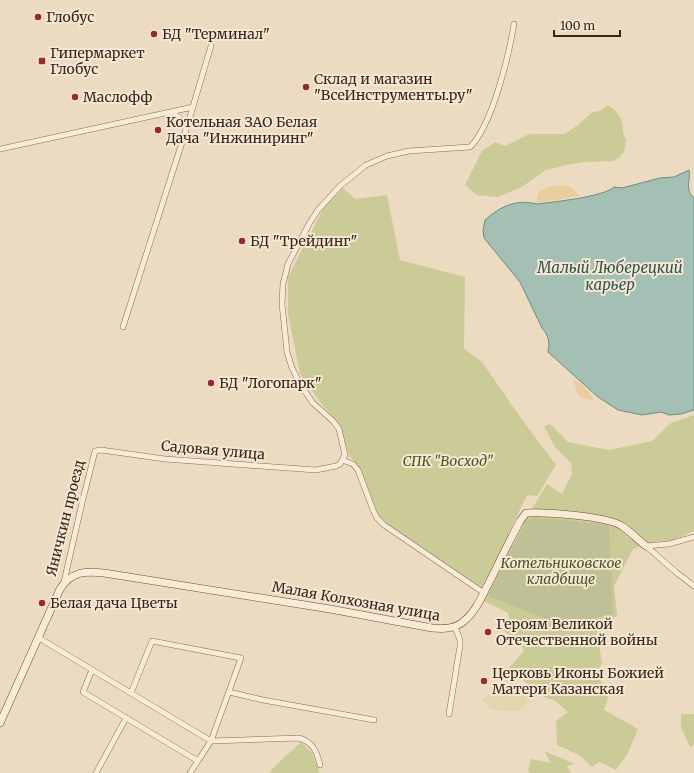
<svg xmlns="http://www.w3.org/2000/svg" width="694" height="773" viewBox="0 0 694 773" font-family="Merriweather,serif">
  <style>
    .farmland { fill: #e3d5af }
    .green { fill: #cacb96 }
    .sand { fill: #e9cd9e }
    .cemetery { fill: #bfc095 }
    .water { fill: #a4c0b4; stroke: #6b8d81 }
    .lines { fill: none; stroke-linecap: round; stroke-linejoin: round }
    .street-casing { stroke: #866c59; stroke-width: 6 }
    .secondary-casing { stroke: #684e3c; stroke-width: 8 }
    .street { stroke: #f8ead4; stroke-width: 5 }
    .secondary { stroke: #f8ead4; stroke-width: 7 }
    .poi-dot { fill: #942a36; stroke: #f5e7d1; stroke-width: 1.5 }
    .labels { text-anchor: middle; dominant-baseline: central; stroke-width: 4; stroke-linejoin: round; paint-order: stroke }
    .poi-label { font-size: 14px; fill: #36271d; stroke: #f5e7d1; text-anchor: start }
    .street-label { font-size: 14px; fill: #36271d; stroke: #f5e7d1 }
    .park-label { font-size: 14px; font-style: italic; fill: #4b5224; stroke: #f5e7d1 }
    .water-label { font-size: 15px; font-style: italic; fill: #2d564f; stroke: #f5e7d1 }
  </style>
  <rect width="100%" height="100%" fill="#eddbc1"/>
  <!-- farmland -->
  <path class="farmland" d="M509,675L533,698L518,711L491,710L482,700Z"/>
  <!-- green -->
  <path class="green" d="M607,105C613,107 620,116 622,121C624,128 621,133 626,139L624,152L619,158L613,161L585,162L566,165L546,170L520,188L497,197L477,195L465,185L482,151L495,142L505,146L529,134H565L578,125L592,112L600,111Z
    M343,188L355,199L387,195L400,260L465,277L464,349L482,362L523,421L556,465L537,496L527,495L482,588L478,587L393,529L378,515L360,469L349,455L340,425L321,403L300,374L288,314V277L323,209Z
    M694,415V531L674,540L647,543L633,549L614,586L617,616L596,624L602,664L595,674L610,692L604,710L638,729L628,753L616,770L600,762L592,767L579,755L557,745L556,721L568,712L555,701L542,696L524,681L511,676L506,671L524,651L520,644L502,629L509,619L508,613L484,601L525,520L547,484L562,494L572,474L571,463L554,446L544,426L550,424L568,442L609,450L652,441L671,423Z
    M681,714H694V745L690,747L681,727Z
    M301,742L312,753L320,773H270L272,769Z
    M544,751L575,764L567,766L571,773H530L528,771L531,759L551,763Z"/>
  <!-- sand -->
  <path class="sand" d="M563,185L571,187L580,196L537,203C536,186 549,187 563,185Z
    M574,380C582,384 590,391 594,400C578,399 576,395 574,380Z"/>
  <!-- cemetery -->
  <path class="cemetery" d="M533,517L609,525L613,614L562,625L488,596L526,521Z"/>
  <!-- water -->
  <path class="water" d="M689,170C691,182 684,189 694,198V410L681,414L669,415L661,412L642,415L618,410L598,397L548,352C550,342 549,336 542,328L520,282L484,238L483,231L485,220C501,206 516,199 537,204C553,202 603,197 614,187L622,188L660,178L674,177Z"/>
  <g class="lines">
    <defs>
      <path id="street" d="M169,113C180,115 183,121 186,130
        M0,149L193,107
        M123,327L186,130L211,46
        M342,460L353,464L358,470L373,510L377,518L384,525L484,593
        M646,546L677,573L694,586
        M646,546L669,544L694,537
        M64,582L82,503L95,451L101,450L165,459L316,470L336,466L340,464L345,455L339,429L333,421L313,403L300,384L292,368L287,352L282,304L283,284L288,264L309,224L318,210L340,186L366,165L387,156L409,151L470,147C492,126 509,55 514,24
        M39,638L211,741L299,738C313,742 317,752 320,765
        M92,670L83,692L198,761
        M229,692L263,700L374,720
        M131,693L152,641L241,658L211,741L190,773
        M449,714L460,646V640L455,627
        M96,773L126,718"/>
      <path id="secondary" d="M0,723L60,589C72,571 85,571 104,573L330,609L432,628C444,629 455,629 464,621C477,611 484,591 492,577C501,558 510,540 520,521L526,513C546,512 606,516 622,526C631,532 638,540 646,546"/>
    </defs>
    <!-- street casing -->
    <use href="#street" class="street-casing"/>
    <!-- secondary casing -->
    <use href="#secondary" class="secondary-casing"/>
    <!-- street -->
    <use href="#street" class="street"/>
    <!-- secondary -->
    <use href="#secondary" class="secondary"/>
  </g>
  <!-- markers -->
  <g class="poi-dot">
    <circle cx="38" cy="17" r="4"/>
    <circle cx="154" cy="34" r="4"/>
    <rect x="38" y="57" width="8" height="8" rx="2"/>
    <circle cx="306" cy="87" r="4"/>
    <circle cx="75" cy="97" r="4"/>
    <circle cx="158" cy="130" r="4"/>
    <circle cx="242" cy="241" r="4"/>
    <circle cx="211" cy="383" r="4"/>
    <circle cx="42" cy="603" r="4"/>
    <circle cx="488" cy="632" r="4"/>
    <circle cx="484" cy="681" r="4"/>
  </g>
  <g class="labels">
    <!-- poi labels -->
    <g class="poi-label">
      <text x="46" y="17">Глобус</text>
      <text x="162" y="34">БД "Терминал"</text>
      <text x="50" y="53">Гипермаркет<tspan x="50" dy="16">Глобус</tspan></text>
      <text x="314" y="79">Склад и магазин<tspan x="314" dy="16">"ВсеИнструменты.ру"</tspan></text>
      <text x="83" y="97">Маслофф</text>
      <text x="166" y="122">Котельная ЗАО Белая<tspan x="166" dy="16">Дача "Инжиниринг"</tspan></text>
      <text x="250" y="241">БД "Трейдинг"</text>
      <text x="219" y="383">БД "Логопарк"</text>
      <text x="50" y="603">Белая дача Цветы</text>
      <text x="496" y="624">Героям Великой<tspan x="496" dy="16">Отечественной войны</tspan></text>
      <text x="492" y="673">Церковь Иконы Божией<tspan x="492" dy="16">Матери Казанская</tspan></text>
    </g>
    <!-- street labels -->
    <g class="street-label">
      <text transform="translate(213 450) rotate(5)">Садовая улица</text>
      <text transform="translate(65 518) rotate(-76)">Яничкин проезд</text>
      <text transform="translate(356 601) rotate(10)">Малая Колхозная улица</text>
    </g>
    <!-- park labels -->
    <g class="park-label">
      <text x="448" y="461">СПК "Восход"</text>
      <text x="561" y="563">Котельниковское<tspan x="561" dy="16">кладбище</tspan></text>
    </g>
    <!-- water labels -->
    <g class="water-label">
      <text x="610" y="267">Малый Люберецкий<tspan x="610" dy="17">карьер</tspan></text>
    </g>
  </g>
  <!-- scale -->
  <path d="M554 30v6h66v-6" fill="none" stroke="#36271d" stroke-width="2"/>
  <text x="560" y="30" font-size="12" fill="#36271d" stroke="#f5e7d1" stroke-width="3" paint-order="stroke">100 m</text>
</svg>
